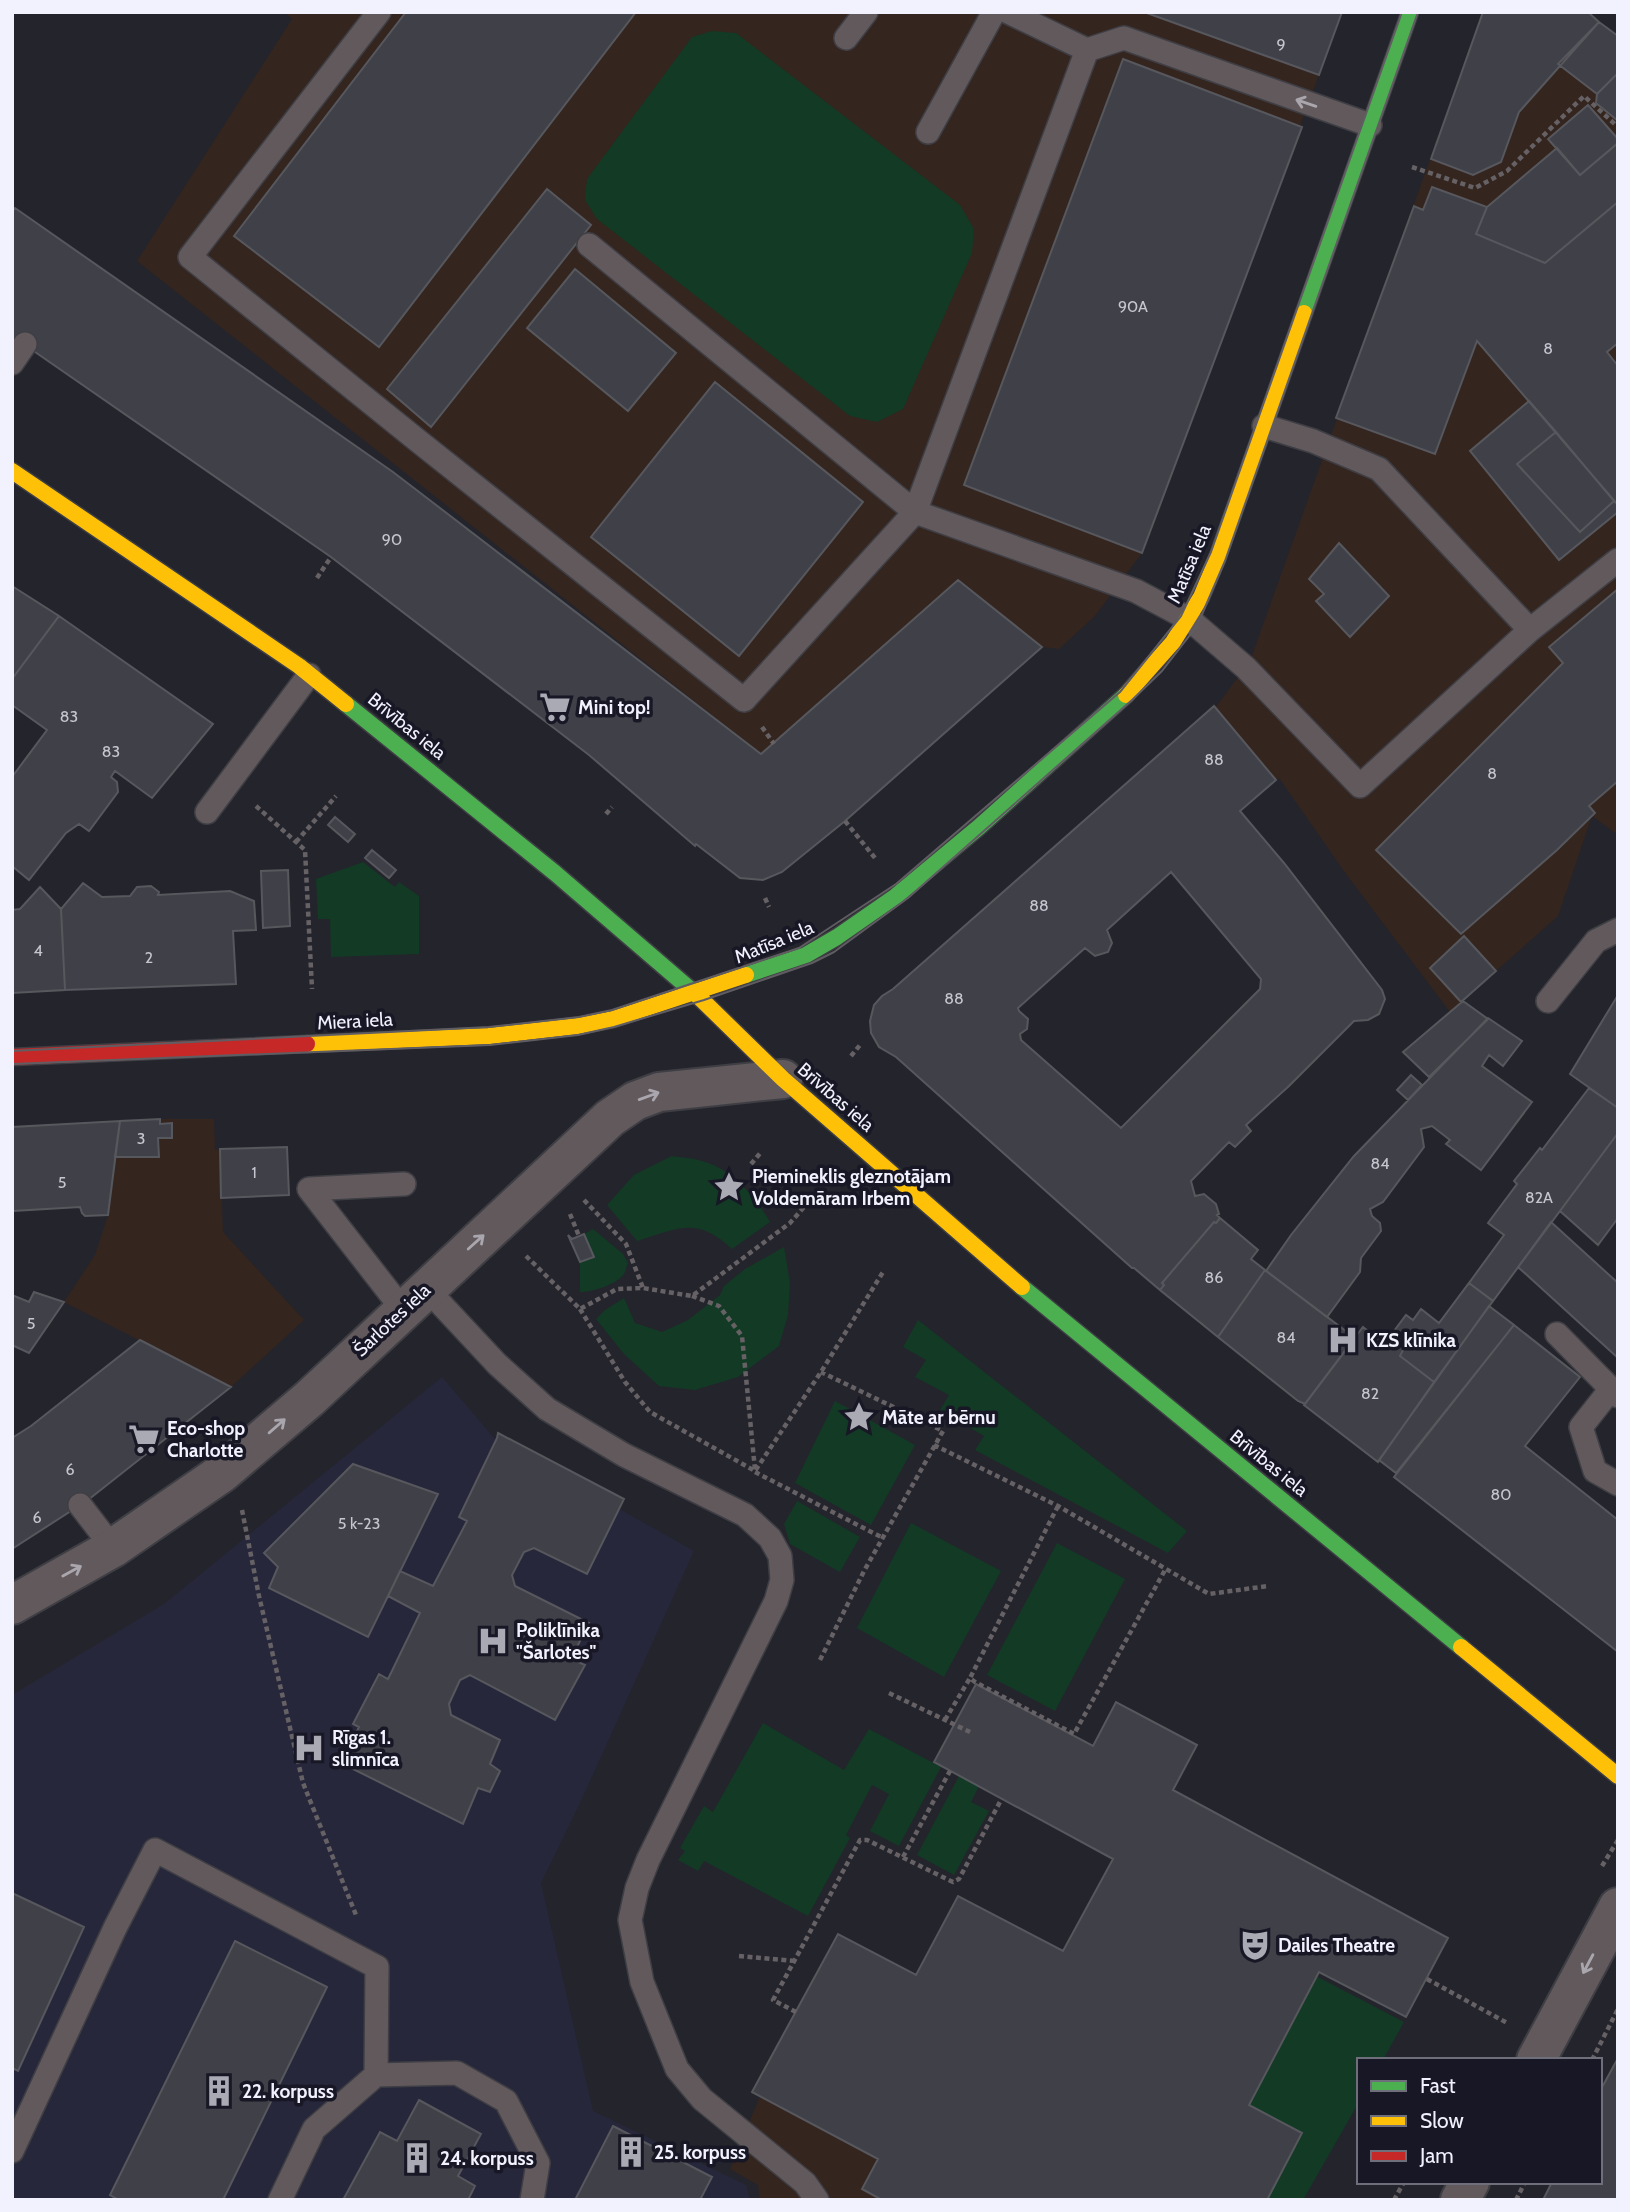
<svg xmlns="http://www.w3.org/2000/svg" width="1630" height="2212" viewBox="0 0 1630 2212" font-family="Cabin,sans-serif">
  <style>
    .commercial { fill: #34251e }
    .built { fill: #27273b }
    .green { fill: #133a25 }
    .building { fill: #404048; stroke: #57575e; stroke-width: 2; fill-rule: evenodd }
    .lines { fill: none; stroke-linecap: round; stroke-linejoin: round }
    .lane-casing { stroke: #3e3e44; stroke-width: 26 }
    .street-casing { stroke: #3e3e44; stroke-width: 42 }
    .fast-casing { stroke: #3e3e44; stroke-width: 19 }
    .slow-casing { stroke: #3e3e44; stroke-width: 19 }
    .jam-casing { stroke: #3e3e44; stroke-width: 19 }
    .path { stroke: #666165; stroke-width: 4.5; stroke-dasharray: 5 3.5; stroke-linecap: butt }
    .lane { stroke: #61595c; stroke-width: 23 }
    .street { stroke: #61595c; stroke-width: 38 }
    .fast { stroke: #4caf50; stroke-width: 16 }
    .slow { stroke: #ffc107; stroke-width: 16 }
    .jam { stroke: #c62828; stroke-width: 16 }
    .tram { stroke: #605d62; stroke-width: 2 }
    .oneway { stroke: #aaa6ad }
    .labels { text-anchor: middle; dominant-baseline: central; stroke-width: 7; stroke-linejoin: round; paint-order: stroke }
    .number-label { font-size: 16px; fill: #c6c6d0 }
    .street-label { font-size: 19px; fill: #f2f2fe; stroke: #171726 }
    .poi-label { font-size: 19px; font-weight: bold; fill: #f2f2fe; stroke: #171726; text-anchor: start }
  </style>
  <rect width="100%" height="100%" fill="#24242c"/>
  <!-- commercial -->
  <path class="commercial" d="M284,12H1144L1319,75L1142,553L1095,616L1059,649L1042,647L958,581L761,754L137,261L292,19Z
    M1483,12H1588L1618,36V835L1592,816L1558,916L1450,1012L1346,874L1279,778L1276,780L1215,708L1250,661Z
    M160,1119H214L215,1150L220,1149L223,1232L304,1320L231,1387L64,1302L95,1255L108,1215L120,1121Z
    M760,2096L878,2159L882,2200H760L758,2185L730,2169Z"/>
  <!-- built -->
  <path class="built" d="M442,1377L495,1439L694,1551L581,1801L541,1883L593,2111L746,2185L750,2200H12V1695L164,1604Z"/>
  <!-- green -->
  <path class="green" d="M712,31L736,33L960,205L974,229L972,253L903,409L877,422L850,416L597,219L585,200L587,179L692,37Z
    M363,862L395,887L399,882L419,896V954L331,957L330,919H318L316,879Z
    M672,1156C683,1158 695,1158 705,1162C733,1170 756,1198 770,1222L732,1249C696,1216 680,1228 637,1241L607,1205L634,1175Z
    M593,1229L623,1254L628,1263C626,1267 626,1271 624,1274C616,1285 592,1292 580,1292V1262L593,1256L584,1234Z
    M784,1247L790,1283L788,1315L779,1346L738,1377L695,1390L659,1386L624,1354L596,1319L605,1310L624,1298L635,1323L662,1332L688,1320L720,1295L724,1286L745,1269Z
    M918,1320L1187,1531L1168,1553L975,1450L984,1436L940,1410L949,1395L915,1377L926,1360L903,1347Z
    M835,1401L915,1445L871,1525L795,1483Z
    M797,1501L860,1537L840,1572L790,1544L784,1524Z
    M911,1523L1001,1571L944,1677L857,1628Z
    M1057,1543L1125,1579L1055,1711L987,1675Z
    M763,1723L844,1770L869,1729L941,1767L899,1846L870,1831L889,1794L872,1785L846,1835L850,1838L808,1916L704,1861L698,1871L678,1860L685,1851L680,1848L704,1806L713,1812Z
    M959,1776L979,1786L971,1802L989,1811L954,1875L917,1855Z
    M1316,1976L1404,2022L1383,2060H1359V2102L1303,2200H1267L1302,2133L1249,2105Z"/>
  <!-- building -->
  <path class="building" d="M406,12H636L379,347L234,236Z
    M1144,12H1342L1319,75Z
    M1483,12H1588L1599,22L1519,112L1501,162L1473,175L1431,159Z
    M1599,22L1618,36V73L1597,94L1558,64Z
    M1123,59L1302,127L1142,553L964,485Z
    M1618,73V121L1596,103L1597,94Z
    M1588,105L1618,139V143L1580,175L1548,139Z
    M1618,143V202L1545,263L1476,234L1487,207L1557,148L1580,175Z
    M1432,187L1487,207L1476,234L1545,263L1618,202V343L1607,352L1618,366V505L1477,341L1435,454L1336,418L1414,206L1423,210Z
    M547,189L591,225L431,427L387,389Z
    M15,208L393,472L761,754L958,580L1042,647L845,821L782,872L763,880L740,878L696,844L695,846L589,755L331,557L12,336V212Z
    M575,269L676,353L628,411L527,328Z
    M715,382L863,502L739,656L591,537Z
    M1529,401L1556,432L1517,464L1580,532L1614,501L1618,505V512L1559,560L1470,451Z
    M1556,432L1614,501L1580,532L1517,464Z
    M1339,543L1389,596L1350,637L1316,601L1324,594L1309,579Z
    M12,586L59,616L12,679Z
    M1618,589V781L1589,806L1595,813L1557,850L1461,934L1376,850L1563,663L1549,647Z
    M59,616L213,724L152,798L115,771L111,777L117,782L118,792L89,831L79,824L66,833L29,880L12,866V777L47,730L12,705V679Z
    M1214,706L1276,780L1240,811L1284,863L1382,990L1385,999L1379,1014L1368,1020L1354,1021L1289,1086L1246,1125L1251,1131L1235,1147L1229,1142L1191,1181L1195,1196L1204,1194L1216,1204L1219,1214L1217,1215L1220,1218L1216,1223L1214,1222L1162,1283L1164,1285L1160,1290L1134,1268H1132L896,1057L879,1047L871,1033L870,1021L874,1005L882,996L893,989ZM1171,872L1261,979L1260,989L1121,1128L1021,1040L1020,1034L1027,1029L1028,1019L1019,1011L1018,1008L1085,948L1095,956L1108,952L1112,943L1107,930Z
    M335,817L355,834L348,842L328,825Z
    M372,850L396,870L389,878L365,858Z
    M288,870L290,926L263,928L261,871Z
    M83,883L102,897L130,896L137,887L151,886L159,892L158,895L230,891L254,901L256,930L233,931L236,984L65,990L61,909Z
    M40,887L61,909L65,990L12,993V910L20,909Z
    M1464,936L1496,971L1461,1002L1430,968Z
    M1618,995V1108L1570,1074Z
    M1463,1001L1488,1019L1429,1077L1403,1052Z
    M1488,1018L1522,1041L1503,1066L1489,1055L1482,1066L1532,1102L1481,1170L1446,1144L1450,1140L1432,1126L1421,1129L1424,1147L1383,1202L1370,1209L1372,1216L1380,1223L1381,1231L1361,1258L1360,1272L1327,1317L1266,1271L1291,1235L1354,1156Z
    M1411,1075L1422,1085L1408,1100L1397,1090Z
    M1589,1088L1618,1108V1133L1493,1301L1469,1283L1504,1235L1488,1223L1517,1184L1514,1181L1540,1148L1542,1150Z
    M160,1119V1124L172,1123V1138H158L159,1157H115L120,1121Z
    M120,1121L108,1215L85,1216L82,1213L80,1207L13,1211L12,1215V1127Z
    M1618,1133V1218L1598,1245L1560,1211Z
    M287,1147L289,1195L221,1198L220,1149Z
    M1220,1218L1258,1250L1251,1259L1265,1270L1218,1337L1160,1290L1164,1285L1162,1283L1214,1222L1216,1223Z
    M1551,1222L1618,1283V1358L1518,1267Z
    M584,1234L594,1257L580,1262L568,1235L572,1239Z
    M1265,1270L1355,1338L1305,1404L1298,1401L1218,1337Z
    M1469,1283L1493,1301L1434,1382L1400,1356L1403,1350V1344L1399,1338L1391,1335L1406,1315L1413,1320L1421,1309L1439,1323Z
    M34,1292L64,1302L29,1353L12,1345V1295L29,1302Z
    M1489,1306L1514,1325L1396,1473L1379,1460Z
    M1514,1325L1580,1377L1525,1446L1618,1520V1652L1394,1477Z
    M1363,1327L1381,1341L1391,1335L1399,1338L1403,1344V1350L1400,1356L1434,1382L1378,1462L1304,1405Z
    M140,1340L231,1387L88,1500L12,1549V1438L31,1426Z
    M498,1433L624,1499L587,1574L534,1548L524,1552L512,1575L515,1586L589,1623L571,1659L585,1665L555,1720L470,1675L460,1680L449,1704L451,1715L500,1740L490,1764L500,1771L490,1792L478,1788L463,1824L341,1763L359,1727L353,1724L379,1674L388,1679L420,1613L388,1596L400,1571L433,1586L467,1521L459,1517L497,1438Z
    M353,1464L438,1494L368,1637L269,1588L278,1567L264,1553Z
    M976,1684L1093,1746L1116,1702L1197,1745L1173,1790L1448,1938L1406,2017L1319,1972L1249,2105L1302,2133L1267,2200H882L862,2189L878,2159L752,2092L838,1934L916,1975L958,1896L1063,1951L1113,1859L934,1762Z
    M12,1893L84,1927L18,2071L12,2068Z
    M235,1941L327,1987L223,2200H119L110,2195Z
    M1618,2058V2200H1543L1552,2182H1600V2091Z
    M419,2100L481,2134L458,2176L475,2186L468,2200H343L380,2132L397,2141Z
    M613,2126L712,2177L700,2200H575Z"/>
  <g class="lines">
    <defs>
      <path id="lane" d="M379,12L190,257L417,440L744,700L915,512L589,245
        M1008,12L1087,50L915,512L1136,591L1189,619L1246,668L1360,786L1530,630L1379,469L1313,441L1264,426
        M846,38L866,12
        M1087,50L1124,38L1370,125
        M928,132L994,12
        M12,363L25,344
        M1530,630L1618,560
        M207,812L309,675
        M1548,1001L1596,941L1618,930
        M426,1288L497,1364L547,1409L624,1455L745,1515L770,1538L780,1556L782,1580L776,1601L648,1860L637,1888L630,1920L642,1982L677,2069L702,2099L805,2183L817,2200
        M403,1310L309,1189L404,1184
        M1557,1334L1618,1396
        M1611,1389L1581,1427L1595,1471L1618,1484
        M80,1505L113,1548
        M12,2151L115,1928L155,1850L377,1967L376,2075
        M280,2200L314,2129L376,2075L457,2073L506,2101L538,2163L532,2200"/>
      <path id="street" d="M12,1605L113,1548L222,1473L309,1399L610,1118L635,1101L659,1092L783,1079
        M1536,2060L1618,1907
        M1460,2200L1470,2182"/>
      <path id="fast" d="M1304,313L1410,12
        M346,704L555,873L698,996
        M746,975L806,955L837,937L896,896L979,827L1126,695
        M1022,1287L1461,1647"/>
      <path id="slow" d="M12,471L299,666L346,704
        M1126,695L1173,642L1201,597L1218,556L1304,313
        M698,996L783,1079L1022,1287
        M307,1044L489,1036L578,1026L613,1019L746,975
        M1461,1647L1618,1776"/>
      <path id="jam" d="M12,1057L307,1044"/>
    </defs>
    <!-- lane casing -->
    <use href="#lane" class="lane-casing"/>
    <!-- street casing -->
    <use href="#street" class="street-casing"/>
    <!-- fast casing -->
    <use href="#fast" class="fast-casing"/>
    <!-- slow casing -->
    <use href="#slow" class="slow-casing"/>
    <!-- jam casing -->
    <use href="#jam" class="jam-casing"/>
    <!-- path -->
    <path class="path" d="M1412,167L1475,188L1507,171L1584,96L1618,127
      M317,578L331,557
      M762,727L774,744
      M256,806L305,850L312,989
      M606,814L612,807
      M845,821L875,858
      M296,842L336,796
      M765,898L769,907
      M851,1056L860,1045
      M751,1164L762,1151
      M584,1200L626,1244L643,1288
      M570,1214L579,1236
      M526,1256L580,1309L617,1289L643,1288L692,1296L790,1223L804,1207
      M692,1296L719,1306L742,1336L755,1470
      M580,1309L625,1382L650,1412L755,1471L821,1372L883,1272
      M934,1445L1058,1506L1209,1594L1268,1586
      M755,1472L883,1538
      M1058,1506L970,1678L975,1682L1074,1734L1165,1570
      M242,1510L259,1596L303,1783L356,1915
      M820,1660L864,1571L943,1431L821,1372
      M889,1693L972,1733
      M945,1720L970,1678
      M903,1857L950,1771
      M1602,1866L1618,1840
      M739,1956L795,1961
      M1427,1979L1509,2024
      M796,2012L773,2000L860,1840H867L953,1882L959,1879L1001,1800
      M1592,2060L1618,2009
      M1394,2200L1404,2182
      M1516,2200L1525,2182"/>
    <!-- lane -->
    <use href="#lane" class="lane"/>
    <!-- street -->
    <use href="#street" class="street"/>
    <!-- fast -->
    <use href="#fast" class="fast"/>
    <!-- slow -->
    <use href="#slow" class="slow"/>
    <!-- jam -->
    <use href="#jam" class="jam"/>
    <!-- tram -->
    <path class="tram" d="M12,1051L489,1027L579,1017L612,1010L799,948L896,884L1120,692L1181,616L1211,552L1402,12
      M12,1064L490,1045L578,1035L614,1027L704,1000L812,963L834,952L908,898L1132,700L1162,671L1197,626L1225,561L1418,12"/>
  </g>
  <!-- one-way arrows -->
  <defs><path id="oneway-shaft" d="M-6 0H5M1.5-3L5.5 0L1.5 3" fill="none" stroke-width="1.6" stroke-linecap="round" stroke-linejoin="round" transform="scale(1.75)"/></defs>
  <g class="oneway">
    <use href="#oneway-shaft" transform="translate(1306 103) rotate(-161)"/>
    <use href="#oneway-shaft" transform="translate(649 1096) rotate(-20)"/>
    <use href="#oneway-shaft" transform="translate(476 1242) rotate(-42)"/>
    <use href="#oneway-shaft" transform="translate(277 1426) rotate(-41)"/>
    <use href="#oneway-shaft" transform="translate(72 1571) rotate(-29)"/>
    <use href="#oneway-shaft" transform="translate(1588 1964) rotate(118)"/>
  </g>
  <!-- icons -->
  <defs>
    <symbol id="supermarket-bare" viewBox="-9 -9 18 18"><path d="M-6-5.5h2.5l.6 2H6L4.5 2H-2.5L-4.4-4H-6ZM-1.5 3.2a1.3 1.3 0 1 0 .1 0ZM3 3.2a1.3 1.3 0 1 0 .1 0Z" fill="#aaaab4" stroke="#171726" stroke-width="2.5" paint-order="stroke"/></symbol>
    <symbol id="sight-bare" viewBox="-9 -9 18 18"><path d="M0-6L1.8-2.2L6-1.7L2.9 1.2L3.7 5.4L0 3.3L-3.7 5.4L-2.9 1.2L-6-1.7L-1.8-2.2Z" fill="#aaaab4" stroke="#171726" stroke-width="2.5" paint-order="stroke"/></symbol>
    <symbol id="hospital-bare" viewBox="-9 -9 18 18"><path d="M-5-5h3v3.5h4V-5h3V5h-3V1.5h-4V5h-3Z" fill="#aaaab4" stroke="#171726" stroke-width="2.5" paint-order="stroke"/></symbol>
    <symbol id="theatre-bare" viewBox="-9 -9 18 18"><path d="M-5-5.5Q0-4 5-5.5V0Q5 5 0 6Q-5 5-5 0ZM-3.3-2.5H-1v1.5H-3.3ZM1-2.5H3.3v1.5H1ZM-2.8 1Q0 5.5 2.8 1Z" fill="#aaaab4" stroke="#171726" stroke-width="2.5" paint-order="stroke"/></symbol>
    <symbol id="building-bare" viewBox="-9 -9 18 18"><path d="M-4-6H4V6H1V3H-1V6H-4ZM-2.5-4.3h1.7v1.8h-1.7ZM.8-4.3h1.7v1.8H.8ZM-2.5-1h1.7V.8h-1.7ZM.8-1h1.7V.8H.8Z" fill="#aaaab4" stroke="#171726" stroke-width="2.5" paint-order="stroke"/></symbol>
  </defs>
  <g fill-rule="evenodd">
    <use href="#supermarket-bare" x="533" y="685" width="44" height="44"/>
    <use href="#sight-bare" x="707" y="1165" width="44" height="44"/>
    <use href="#hospital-bare" x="1321" y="1318" width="44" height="44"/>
    <use href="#sight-bare" x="837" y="1395" width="44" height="44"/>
    <use href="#supermarket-bare" x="122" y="1417" width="44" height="44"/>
    <use href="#hospital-bare" x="471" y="1619" width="44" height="44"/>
    <use href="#hospital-bare" x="287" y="1726" width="44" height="44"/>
    <use href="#theatre-bare" x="1233" y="1923" width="44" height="44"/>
    <use href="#building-bare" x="197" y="2069" width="44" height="44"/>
    <use href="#building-bare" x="609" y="2130" width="44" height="44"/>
    <use href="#building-bare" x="395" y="2136" width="44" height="44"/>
  </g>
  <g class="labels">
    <!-- number labels -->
    <g class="number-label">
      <text x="1281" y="44">9</text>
      <text x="1133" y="306">90A</text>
      <text x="1548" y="348">8</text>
      <text x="392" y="539">90</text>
      <text x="69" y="716">83</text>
      <text x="111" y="751">83</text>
      <text x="1214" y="759">88</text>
      <text x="1492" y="773">8</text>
      <text x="1039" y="905">88</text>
      <text x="38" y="950">4</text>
      <text x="149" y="957">2</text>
      <text x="954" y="998">88</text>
      <text x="141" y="1138">3</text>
      <text x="1380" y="1163">84</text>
      <text x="254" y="1172">1</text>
      <text x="62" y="1182">5</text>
      <text x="1539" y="1197">82A</text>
      <text x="1214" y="1277">86</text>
      <text x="31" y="1323">5</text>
      <text x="1286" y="1337">84</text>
      <text x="1370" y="1393">82</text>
      <text x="70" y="1469">6</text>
      <text x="1501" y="1494">80</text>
      <text x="37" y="1517">6</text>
      <text x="359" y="1523">5 k-23</text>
    </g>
    <!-- street labels -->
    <g class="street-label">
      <text transform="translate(1189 564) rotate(-67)">Matīsa iela</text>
      <text transform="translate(407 726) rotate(39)">Brīvības iela</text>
      <text transform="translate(774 942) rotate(-22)">Matīsa iela</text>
      <text transform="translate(355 1021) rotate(-3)">Miera iela</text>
      <text transform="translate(836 1097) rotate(41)">Brīvības iela</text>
      <text transform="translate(392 1320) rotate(-43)">Šarlotes iela</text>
      <text transform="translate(1269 1463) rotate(39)">Brīvības iela</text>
    </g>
    <!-- poi labels -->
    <g class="poi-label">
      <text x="578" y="707">Mini top!</text>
      <text x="752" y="1176">Piemineklis gleznotājam<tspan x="752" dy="22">Voldemāram Irbem</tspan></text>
      <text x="1366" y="1340">KZS klīnika</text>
      <text x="882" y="1417">Māte ar bērnu</text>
      <text x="167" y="1428">Eco-shop<tspan x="167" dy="22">Charlotte</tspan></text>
      <text x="516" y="1630">Poliklīnika<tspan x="516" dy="22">"Šarlotes"</tspan></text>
      <text x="332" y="1737">Rīgas 1.<tspan x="332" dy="22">slimnīca</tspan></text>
      <text x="1278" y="1945">Dailes Theatre</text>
      <text x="242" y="2091">22. korpuss</text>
      <text x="654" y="2152">25. korpuss</text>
      <text x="440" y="2158">24. korpuss</text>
    </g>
  </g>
  <!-- border -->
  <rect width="1630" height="2212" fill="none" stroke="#f2f2fe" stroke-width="28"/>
  <!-- legend -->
  <rect x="1357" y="2058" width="245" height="126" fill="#171726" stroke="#6f6f7c" stroke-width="2"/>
  <rect x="1371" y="2081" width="35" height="10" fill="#4caf50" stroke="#6f6f7c" stroke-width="2"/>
  <text x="1420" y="2093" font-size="21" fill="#f2f2fe">Fast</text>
  <rect x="1371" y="2116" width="35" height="10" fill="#ffc107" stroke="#6f6f7c" stroke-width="2"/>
  <text x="1420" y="2128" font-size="21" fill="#f2f2fe">Slow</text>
  <rect x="1371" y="2151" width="35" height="10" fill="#c62828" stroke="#6f6f7c" stroke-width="2"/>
  <text x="1420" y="2163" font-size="21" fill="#f2f2fe">Jam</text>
</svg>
